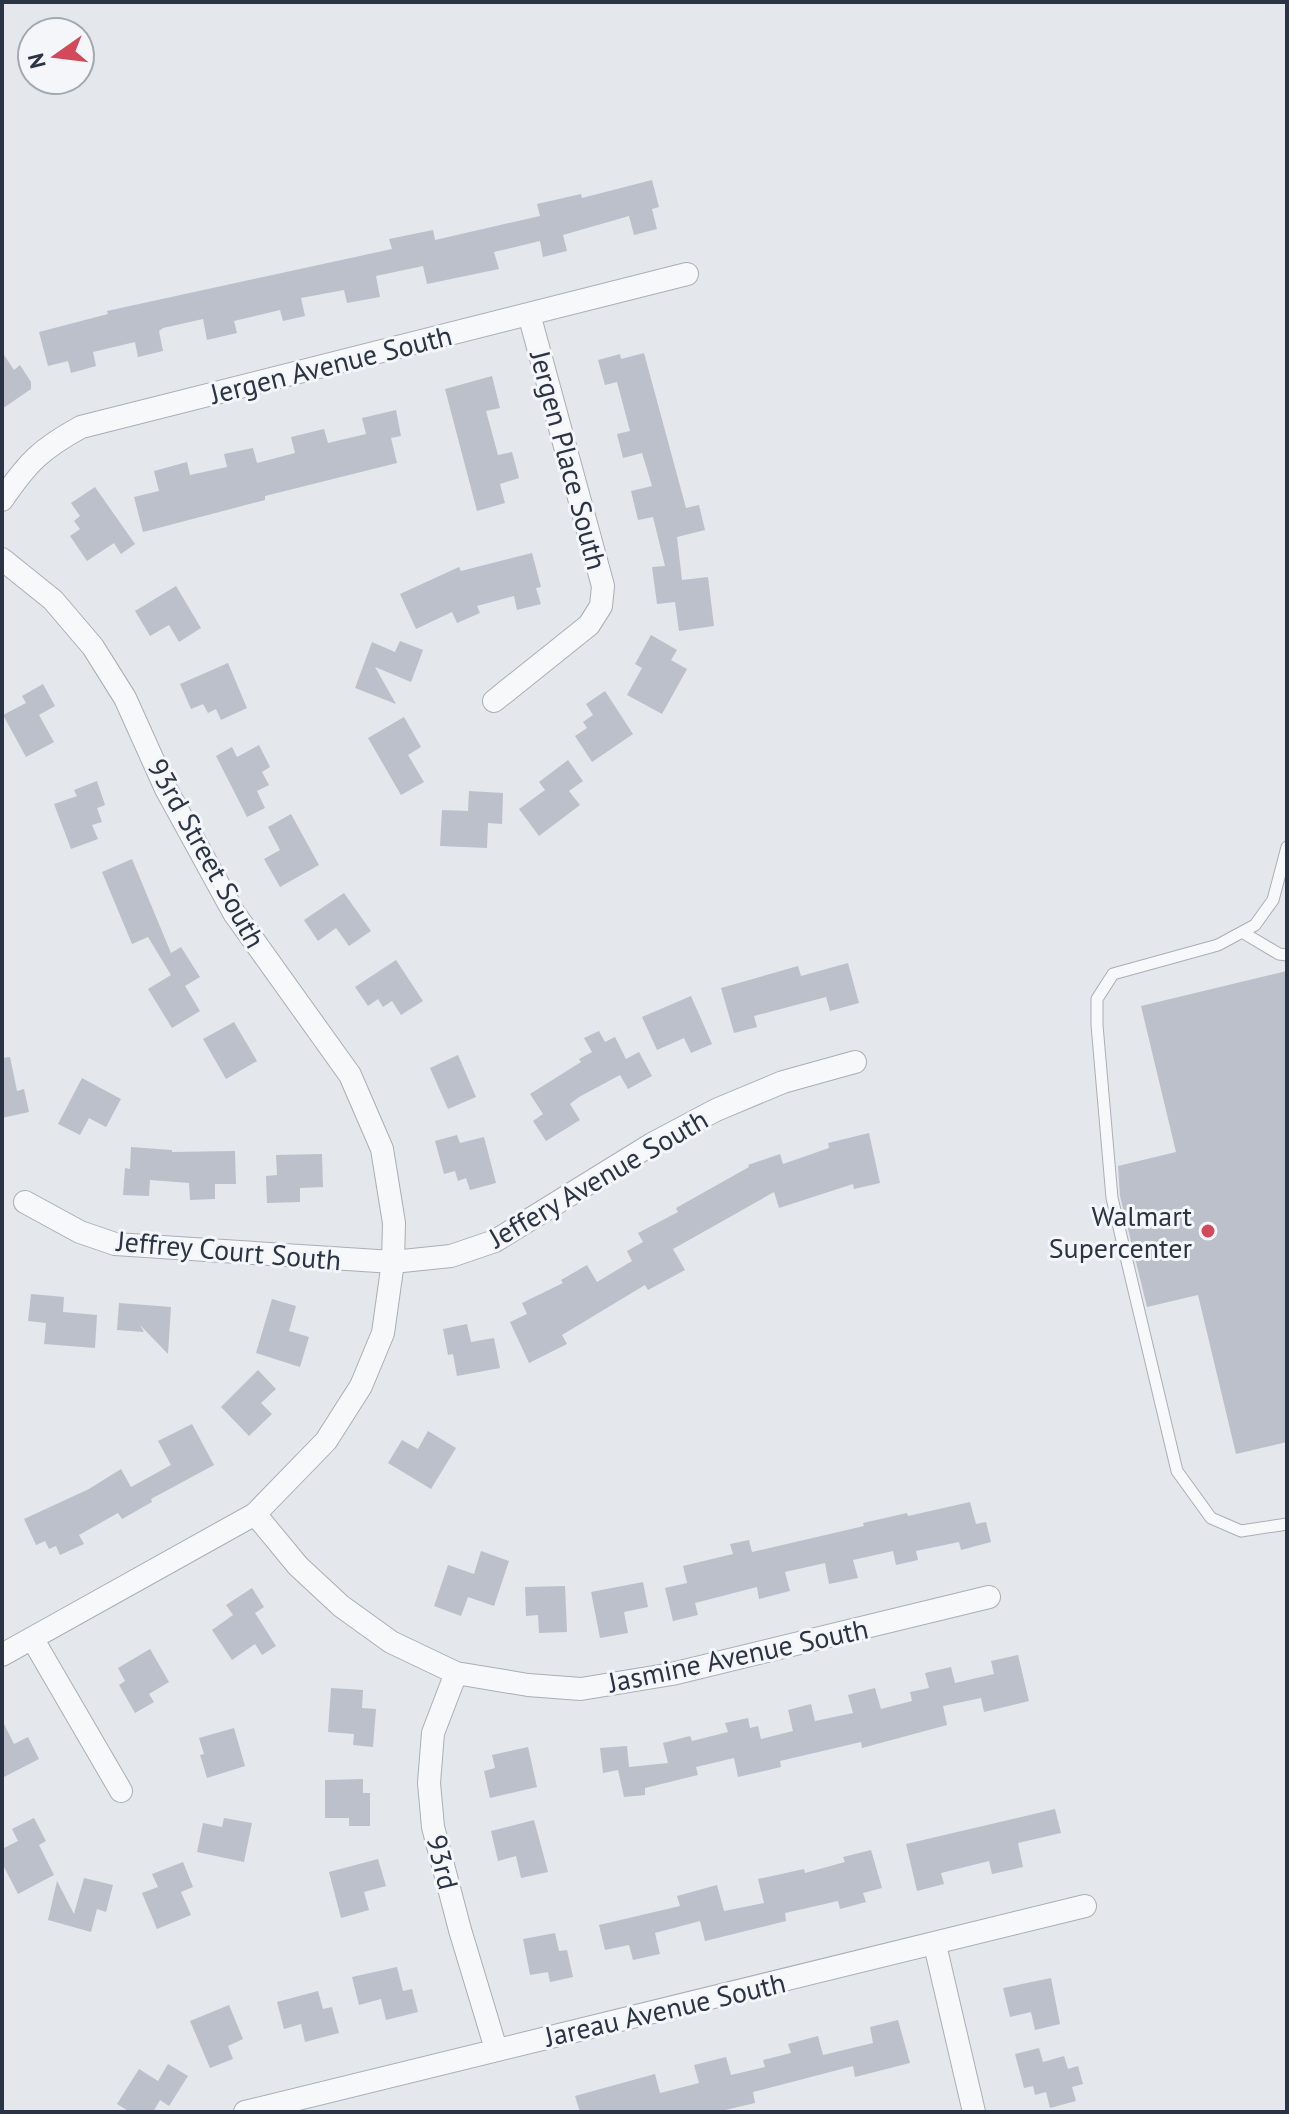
<svg xmlns="http://www.w3.org/2000/svg" width="1289" height="2114" viewBox="0 0 1289 2114" font-family="'PT Sans',sans-serif">
  <style>
    .building { fill: #bbc0ca }
    .lines { fill: none; stroke-linecap: round; stroke-linejoin: round }
    .service-casing { stroke: #a9aeb7; stroke-width: 13 }
    .minor-casing { stroke: #a9aeb7; stroke-width: 24 }
    .service { stroke: #f7f8fa; stroke-width: 11 }
    .minor { stroke: #f7f8fa; stroke-width: 22 }
    .poi-dot { fill: #d1495b; stroke: #f4f6f9; stroke-width: 3 }
    .labels { text-anchor: middle; dominant-baseline: central; stroke-width: 6; stroke-linejoin: round; paint-order: stroke }
    .street-label { font-size: 28px; fill: #2b3445; stroke: #f4f6f9 }
    .poi-label { font-size: 28px; fill: #2b3445; stroke: #f4f6f9; text-anchor: end }
  </style>
  <rect width="100%" height="100%" fill="#e4e7ec"/>
  <!-- building -->
  <path class="building" d="M652,180L659,207L652,209L657,229L634,235L629,216L563,235L567,251L543,257L540,241L494,252L499,269L427,284L423,266L376,276L380,297L347,303L344,290L301,298L305,316L283,321L280,310L234,321L237,333L207,340L203,319L163,328L159,331L163,351L138,357L135,342L93,352L96,366L71,373L68,361L48,366L39,332L108,314L107,311L392,249L389,239L433,230L435,240L540,216L537,204L581,194L582,198Z
    M2,352L14,370L20,365L31,382V389L2,409Z
    M644,353L686,508L699,505L705,530L677,537L682,580L708,577L714,626L679,631L675,602L657,604L652,567L665,566L653,517L638,520L631,491L652,486L642,453L623,458L617,434L630,431L617,382L605,385L598,360L620,354L621,359Z
    M492,376L500,408L486,411L498,455L512,452L519,478L500,484L505,503L477,511L445,389Z
    M396,410L401,436L391,438L397,463L265,496V500L143,532L134,497L159,491L154,471L187,462L190,475L227,467L224,454L253,448L257,463L295,453L291,437L324,429L328,443L366,434L362,418Z
    M95,487L135,544L121,554L114,543L87,561L70,536L80,529L74,521L80,516L71,503Z
    M532,553L541,587L536,588L541,604L517,610L514,596L477,606L480,613L457,623L452,612L416,629L400,594L459,567L461,571Z
    M176,586L201,628L179,642L169,625L150,636L135,611Z
    M651,635L677,650L671,660L687,669L662,714L627,695L642,668L635,664Z
    M400,641L423,650L411,682L375,667L396,704L355,688L372,642L395,652Z
    M228,663L247,708L221,720L216,709L208,713L203,704L191,709L180,684Z
    M43,684L55,706L39,715L54,742L26,757L3,715L26,703L22,696Z
    M605,691L633,734L592,762L575,736L587,728L583,722L593,715L586,704Z
    M404,717L421,747L408,755L424,782L401,795L368,738Z
    M259,745L270,767L262,772L269,785L257,791L265,808L247,817L216,756L232,747L237,757Z
    M568,760L583,781L569,791L580,805L539,836L519,809L545,790L539,782Z
    M97,781L105,805L97,808L102,822L92,825L98,839L71,849L54,804L77,796L74,790Z
    M469,791L503,793L502,824L488,823L487,848L440,846L442,810L468,811Z
    M291,814L319,865L280,887L264,859L280,850L268,827Z
    M132,859L171,953L181,947L200,977L185,986L200,1011L172,1028L148,989L171,975L148,937L132,944L102,872Z
    M344,893L371,931L349,946L336,928L318,941L304,920Z
    M396,960L423,1001L401,1015L392,1001L383,1007L378,999L368,1006L355,987Z
    M848,963L859,1003L830,1011L826,997L754,1016L757,1027L734,1033L721,988L798,966L801,976Z
    M1287,971V1442L1236,1454L1198,1295L1147,1307L1120,1196L1118,1166L1176,1152L1141,1006Z
    M691,996L712,1044L691,1053L684,1038L657,1050L642,1017Z
    M234,1022L257,1061L226,1079L203,1039Z
    M599,1031L605,1042L615,1037L626,1059L639,1052L652,1076L628,1089L620,1075L579,1097L570,1104L580,1120L546,1141L533,1121L543,1114L530,1094L581,1062L579,1059L592,1052L584,1038Z
    M458,1055L476,1097L448,1109L430,1068Z
    M10,1057L17,1091L24,1089L29,1112L2,1118V1058Z
    M82,1078L121,1099L106,1127L89,1118L80,1135L58,1124Z
    M869,1133L880,1183L854,1189L853,1184L779,1208L774,1192L673,1249L685,1270L648,1290L645,1285L562,1335L567,1344L529,1363L510,1322L527,1314L522,1303L563,1283L561,1280L587,1265L597,1282L632,1261L627,1251L643,1242L638,1233L678,1212L676,1208L749,1167L748,1165L780,1154L783,1164L829,1148L828,1143Z
    M457,1135L460,1143L484,1137L496,1183L470,1190L466,1178L458,1181L455,1171L444,1174L435,1141Z
    M131,1147L172,1150V1152L235,1151L236,1184H215V1199L190,1200L189,1183L150,1180L149,1196L123,1195L125,1168L130,1169Z
    M322,1154L323,1187L300,1188V1202L267,1203L266,1176L277,1175L276,1155Z
    M31,1294L64,1297L63,1312L97,1315L95,1348L44,1344L46,1323L28,1321Z
    M272,1299L296,1306L289,1331L309,1337L300,1367L256,1353Z
    M119,1303L171,1307L168,1354L140,1325L144,1332L117,1330Z
    M467,1324L471,1342L494,1338L500,1368L457,1376L453,1354L448,1355L443,1329Z
    M258,1370L276,1389L261,1403L272,1414L249,1436L221,1407Z
    M192,1424L214,1465L151,1499L152,1502L122,1519L118,1513L79,1535L84,1544L60,1555L56,1546L49,1549L45,1541L36,1545L24,1519L89,1489L121,1469L131,1487L171,1465L158,1441Z
    M428,1431L456,1448L431,1489L388,1463L402,1440L418,1449Z
    M970,1502L976,1524L986,1522L991,1542L961,1550L959,1542L916,1551L918,1560L896,1565L893,1551L853,1560L858,1578L829,1584L825,1563L785,1572L790,1591L759,1599L757,1587L695,1603L698,1615L673,1621L665,1588L687,1583L683,1566L733,1554L730,1544L749,1540L752,1552L864,1526L863,1523L907,1513L908,1516Z
    M481,1551L509,1561L494,1606L468,1597L461,1616L434,1606L448,1565L474,1574Z
    M643,1582L648,1607L624,1612L628,1633L600,1638L591,1592Z
    M565,1586L567,1632L539,1633L538,1615L526,1616L525,1587Z
    M252,1588L264,1607L255,1613L276,1646L262,1655L255,1644L232,1660L212,1630L233,1615L226,1605Z
    M150,1649L169,1682L149,1694L154,1702L135,1713L119,1685L125,1681L118,1668Z
    M1018,1655L1029,1701L984,1712L981,1698L943,1706L947,1725L862,1748L861,1742L780,1761L781,1767L738,1777L734,1758L696,1767L698,1775L645,1788V1795L624,1797L618,1770L603,1773L600,1748L627,1746L629,1767L668,1763L663,1743L690,1736L692,1741L728,1732L725,1723L748,1718L750,1728L758,1726L761,1739L793,1731L788,1710L811,1704L815,1721L853,1713L848,1695L875,1688L881,1709L912,1701L910,1692L929,1688L925,1673L951,1667L955,1683L994,1674L991,1661Z
    M331,1688L363,1690L362,1708L376,1709L373,1747L353,1745L354,1734L328,1732Z
    M2,1720L14,1744L28,1737L39,1759L2,1778Z
    M234,1728L245,1766L207,1778L200,1755L204,1754L199,1738Z
    M528,1747L537,1787L490,1798L484,1771L495,1768L492,1755Z
    M363,1779V1793H370V1826H349V1818H325V1780Z
    M1055,1809L1061,1833L1018,1843L1023,1867L992,1874L989,1861L941,1873L944,1884L917,1891L906,1844Z
    M34,1818L46,1841L39,1845L54,1875L18,1894L2,1863V1849L18,1841L12,1829Z
    M224,1818L252,1823L244,1862L197,1852L203,1823L222,1827Z
    M534,1820L548,1872L521,1878L516,1856L498,1861L491,1831Z
    M871,1850L882,1888L863,1893L866,1902L840,1909L838,1901L785,1913L786,1921L705,1941L700,1921L655,1933L660,1954L633,1960L629,1945L605,1950L599,1925L680,1906L677,1896L717,1885L724,1911L764,1903L758,1879L804,1869L805,1873L845,1862L843,1857Z
    M378,1859L386,1886L364,1892L369,1910L341,1918L329,1872Z
    M183,1862L193,1887L181,1892L191,1915L157,1929L142,1893L158,1887L152,1874Z
    M84,1878L113,1885L106,1912L97,1909L91,1932L48,1920L57,1881L74,1914Z
    M555,1933L559,1951L567,1950L573,1977L550,1982L548,1972L530,1975L523,1939Z
    M397,1967L403,1991L412,1989L418,2012L386,2020L381,1999L359,2005L352,1977Z
    M1051,1978L1060,2024L1035,2030L1031,2012L1010,2017L1003,1988Z
    M318,1991L323,2009L332,2007L339,2033L305,2042L301,2024L284,2029L277,2002Z
    M229,2005L243,2039L228,2046L233,2059L210,2068L190,2021Z
    M898,2020L910,2063L855,2077L853,2066L753,2092L755,2103L717,2112H580L575,2096L655,2074L660,2093L699,2083L694,2065L726,2057L731,2075L765,2067L763,2060L791,2053L788,2044L818,2036L823,2055L873,2043L870,2027Z
    M1039,2048L1043,2062L1064,2056L1068,2069L1078,2066L1083,2084L1072,2087L1076,2101L1050,2108L1046,2092L1035,2095L1033,2086L1024,2088L1015,2054Z
    M168,2064L188,2076L169,2106L160,2100L153,2112H130L117,2104L139,2069L158,2081Z"/>
  <g class="lines">
    <defs>
      <path id="service" d="M1287,847L1273,900L1255,925L1218,945L1113,974L1097,999V1025L1112,1198L1177,1471L1211,1518L1241,1531L1287,1524
        M1242,932L1279,954L1287,955"/>
      <path id="minor" d="M2,500C28,462 41,449 81,427L687,274
        M2,559L53,600L93,647L125,698L166,789L234,913L350,1075L382,1149L394,1223L393,1262L383,1333L361,1386L326,1441L255,1514L2,1655
        M494,701L589,625L601,606L603,586L529,314
        M25,1202L80,1232L115,1244L393,1262L451,1256L495,1241L652,1144L716,1110L783,1082L855,1062
        M255,1514L298,1566L341,1606L391,1642L456,1673L528,1685L581,1689L672,1674L989,1597
        M32,1638L121,1791
        M456,1673L433,1733L429,1783L433,1827L460,1930L496,2049
        M935,1945L974,2112
        M245,2112L1085,1906"/>
    </defs>
    <!-- service casing -->
    <use href="#service" class="service-casing"/>
    <!-- minor casing -->
    <use href="#minor" class="minor-casing"/>
    <!-- service -->
    <use href="#service" class="service"/>
    <!-- minor -->
    <use href="#minor" class="minor"/>
  </g>
  <!-- markers -->
  <circle class="poi-dot" cx="1208" cy="1231" r="8"/>
  <g class="labels">
    <!-- street labels -->
    <g class="street-label">
      <text transform="translate(331 364) rotate(-14)">Jergen Avenue South</text>
      <text transform="translate(569 460) rotate(75)">Jergen Place South</text>
      <text transform="translate(207 853) rotate(61)">93rd Street South</text>
      <text transform="translate(598 1178) rotate(-30)">Jeffery Avenue South</text>
      <text transform="translate(229 1250) rotate(5)">Jeffrey Court South</text>
      <text transform="translate(738 1655) rotate(-12)">Jasmine Avenue South</text>
      <text transform="translate(443 1862) rotate(76)">93rd</text>
      <text transform="translate(665 2009) rotate(-13)">Jareau Avenue South</text>
    </g>
    <!-- poi labels -->
    <g class="poi-label">
      <text x="1192" y="1215">Walmart<tspan x="1192" dy="32">Supercenter</tspan></text>
    </g>
  </g>
  <!-- border -->
  <rect width="1289" height="2114" fill="none" stroke="#2b3445" stroke-width="8"/>
  <!-- north arrow -->
  <g transform="translate(56 56) rotate(256)"><circle r="38" fill="#f4f6f9" stroke="#a4a8b1" stroke-width="2"/>
  <path d="M0-6L14 30L0 20L-14 30Z" fill="#d1495b"/>
  <text y="-12" font-size="22" font-weight="bold" text-anchor="middle" fill="#2b3445">N</text>
  </g>
</svg>
